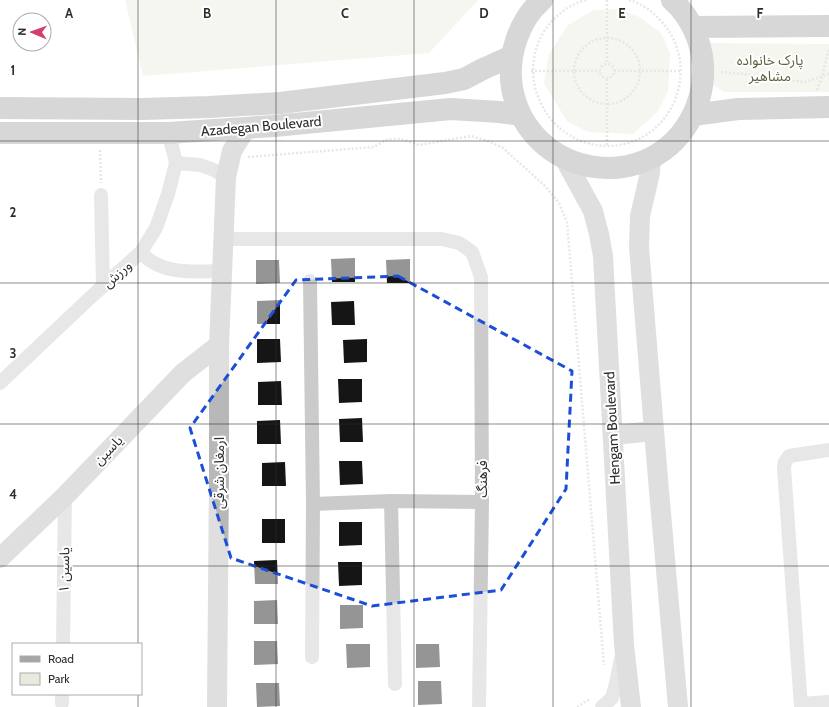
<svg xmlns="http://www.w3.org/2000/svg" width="829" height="707" viewBox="0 0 829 707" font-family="Cabin,'Noto Sans Arabic',sans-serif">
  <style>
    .green { fill: #e7eadc }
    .building { fill: #151515 }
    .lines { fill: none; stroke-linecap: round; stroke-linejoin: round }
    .path { stroke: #cbcbcb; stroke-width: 2.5; stroke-dasharray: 2 2; stroke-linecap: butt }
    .street { stroke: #cbcbcb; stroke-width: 14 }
    .secondary { stroke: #b8b8b8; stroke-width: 20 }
    .primary { stroke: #a6a6a6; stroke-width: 22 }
    .marked { fill: none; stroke: #1d4ed8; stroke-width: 3; stroke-dasharray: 8 5; stroke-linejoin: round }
    .grid { fill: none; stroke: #2e2e2e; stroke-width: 1; stroke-opacity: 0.55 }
    .labels { text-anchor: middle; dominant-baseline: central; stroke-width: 4; stroke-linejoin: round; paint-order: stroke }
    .park-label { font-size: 14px; fill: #59653f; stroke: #fff }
    .street-label { font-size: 14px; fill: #2e2e2e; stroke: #fff }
    .grid-label { font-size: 13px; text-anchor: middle; font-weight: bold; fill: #2e2e2e; stroke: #fff; stroke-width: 4; stroke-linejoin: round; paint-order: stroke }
  </style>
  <rect width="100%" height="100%" fill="#fff"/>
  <!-- green -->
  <path class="green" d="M125,0H478L429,53L143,76Z
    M619,9L639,17L661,33L670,54L668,91L658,111L633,134L588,132L567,121L544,83L549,54L568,25L594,10Z
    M711,43L829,44V92H724L712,84Z"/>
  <!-- building -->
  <path class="building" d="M355,258V282H332L331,259Z
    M410,259V283H387L386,260Z
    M256,260H279L280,283L256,284Z
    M280,300V324H257V301Z
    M354,301L355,325H332L331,302Z
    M257,339H280L281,362L257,363Z
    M367,339V362L344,363L343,340Z
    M338,379H362V402L339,403Z
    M281,381L282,405H258V382Z
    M362,418L363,442H340L339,419Z
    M280,420L281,444H257V421Z
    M339,461H362L363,484L340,485Z
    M285,462L286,486H262V463Z
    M262,519H285V543H262Z
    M339,522H362V545L339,546Z
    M277,560L278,584H255L254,561Z
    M338,562H362V585L339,586Z
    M277,600L278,624H254V601Z
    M340,605H363V628L340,629Z
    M254,641H277L278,664L254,665Z
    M346,644H370V667L347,668Z
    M416,644H439L440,667L416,668Z
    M418,681H441L442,704L418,705Z
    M256,683H279L280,706L257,707Z"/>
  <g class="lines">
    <!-- path -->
    <path class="path" d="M586,0C573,3 562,11 553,20C509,67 543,145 607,146C673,146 705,65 659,19C651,10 640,3 629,0
      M607,0V64
      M574 71a33 33 0 1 1 66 0a33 33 0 1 1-66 0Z
      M600 71a7 7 0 1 1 14 0a7 7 0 1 1-14 0Z
      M531,71H600
      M614,71H682
      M721,72L743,74L805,82L829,74
      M607,79V146
      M817,90L822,77L829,48
      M100,150L101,183
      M248,157L374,147L386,140L392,139H400L419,145L471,136L488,141L503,148L545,186L559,203L567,222L604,665
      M577,707L590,699"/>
    <!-- street -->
    <path class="street" d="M176,163L200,165L214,170L226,177
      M101,195L103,286
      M224,239H442L459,243L472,252L481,277L482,502L479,707
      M141,252C144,255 147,259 151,261C172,275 199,271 223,271
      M310,281L313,504L312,657
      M0,383L92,296L141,252L156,228L168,194L176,163L173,150L168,133
      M391,501L395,684
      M313,504L391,501L482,502
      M63,644L65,496
      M62,703V694
      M801,704L829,702
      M602,707L612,698L616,683L621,659
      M801,707L784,468L785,462L789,456L829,450"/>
    <!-- secondary -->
    <path class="secondary" d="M651,157L650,173L640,216L639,247L658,479L678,707
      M564,158L593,211L599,234L603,256L624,645L631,707
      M613,435L654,431
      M0,558L65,496L183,373L219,345
      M217,707L219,475V345L226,177L232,151L240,138L247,128"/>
    <!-- primary -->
    <path class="primary" d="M542,0C518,21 507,57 512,88C528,175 643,198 689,122C700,104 704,84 703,64C701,40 690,16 672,0
      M693,27L829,26
      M0,108L143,109L209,107L280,103L445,83L464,79L483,69L512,56
      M693,115L738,109L829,107
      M0,133H168L274,126L451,109L499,112L521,115"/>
  </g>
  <!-- marked area -->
  <path d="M0 0H829V707H0ZM398,276L572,371L566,489L501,590L372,606L231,558L190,428L296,280Z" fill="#fff" fill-opacity=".55" fill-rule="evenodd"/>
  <path class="marked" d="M398,276L572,371L566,489L501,590L372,606L231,558L190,428L296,280Z"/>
  <!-- grid -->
  <path class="grid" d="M138,0V644M276,0V707M414,0V707M553,0V707M691,0V707M0,141H829M0,283H829M0,424H829M0,566H829M138,694V707"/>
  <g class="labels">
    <!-- park labels -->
    <g class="park-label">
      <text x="770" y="60">پارک خانواده<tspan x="770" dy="16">مشاهیر</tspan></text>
    </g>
    <!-- street labels -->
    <g class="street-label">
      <text transform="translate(261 126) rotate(-5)">Azadegan Boulevard</text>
      <text transform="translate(117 274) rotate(-42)">ورزش</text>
      <text transform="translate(612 428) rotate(-93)">Hengam Boulevard</text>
      <text transform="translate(108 450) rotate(-46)">یاسین</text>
      <text transform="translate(219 473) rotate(-90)">ارمغان شرقی</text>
      <text transform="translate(482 479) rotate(-90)">فرهنگ</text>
      <text transform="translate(64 570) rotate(-89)">یاسین ۱</text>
    </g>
  </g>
  <g class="grid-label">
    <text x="69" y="18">A</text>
    <text x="207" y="18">B</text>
    <text x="345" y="18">C</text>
    <text x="484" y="18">D</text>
    <text x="622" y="18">E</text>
    <text x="760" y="18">F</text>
    <text x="13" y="75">1</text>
    <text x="13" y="217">2</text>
    <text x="13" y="358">3</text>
    <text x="13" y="499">4</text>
  </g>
  <!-- legend -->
  <rect x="12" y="643" width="130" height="52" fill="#ffffff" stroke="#ababab"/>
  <rect x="20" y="656" width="20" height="6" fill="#a6a6a6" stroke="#ababab"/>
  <text x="48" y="663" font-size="12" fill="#2e2e2e">Road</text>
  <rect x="20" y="673" width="20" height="12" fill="#e7eadc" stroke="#ababab"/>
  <text x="48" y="683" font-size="12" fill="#2e2e2e">Park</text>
  <!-- north arrow -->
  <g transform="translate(32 32) rotate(272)"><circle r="19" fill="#ffffff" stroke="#ababab"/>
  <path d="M0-3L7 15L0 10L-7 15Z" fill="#d73d6b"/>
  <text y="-6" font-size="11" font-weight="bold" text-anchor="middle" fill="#2e2e2e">N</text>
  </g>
</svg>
